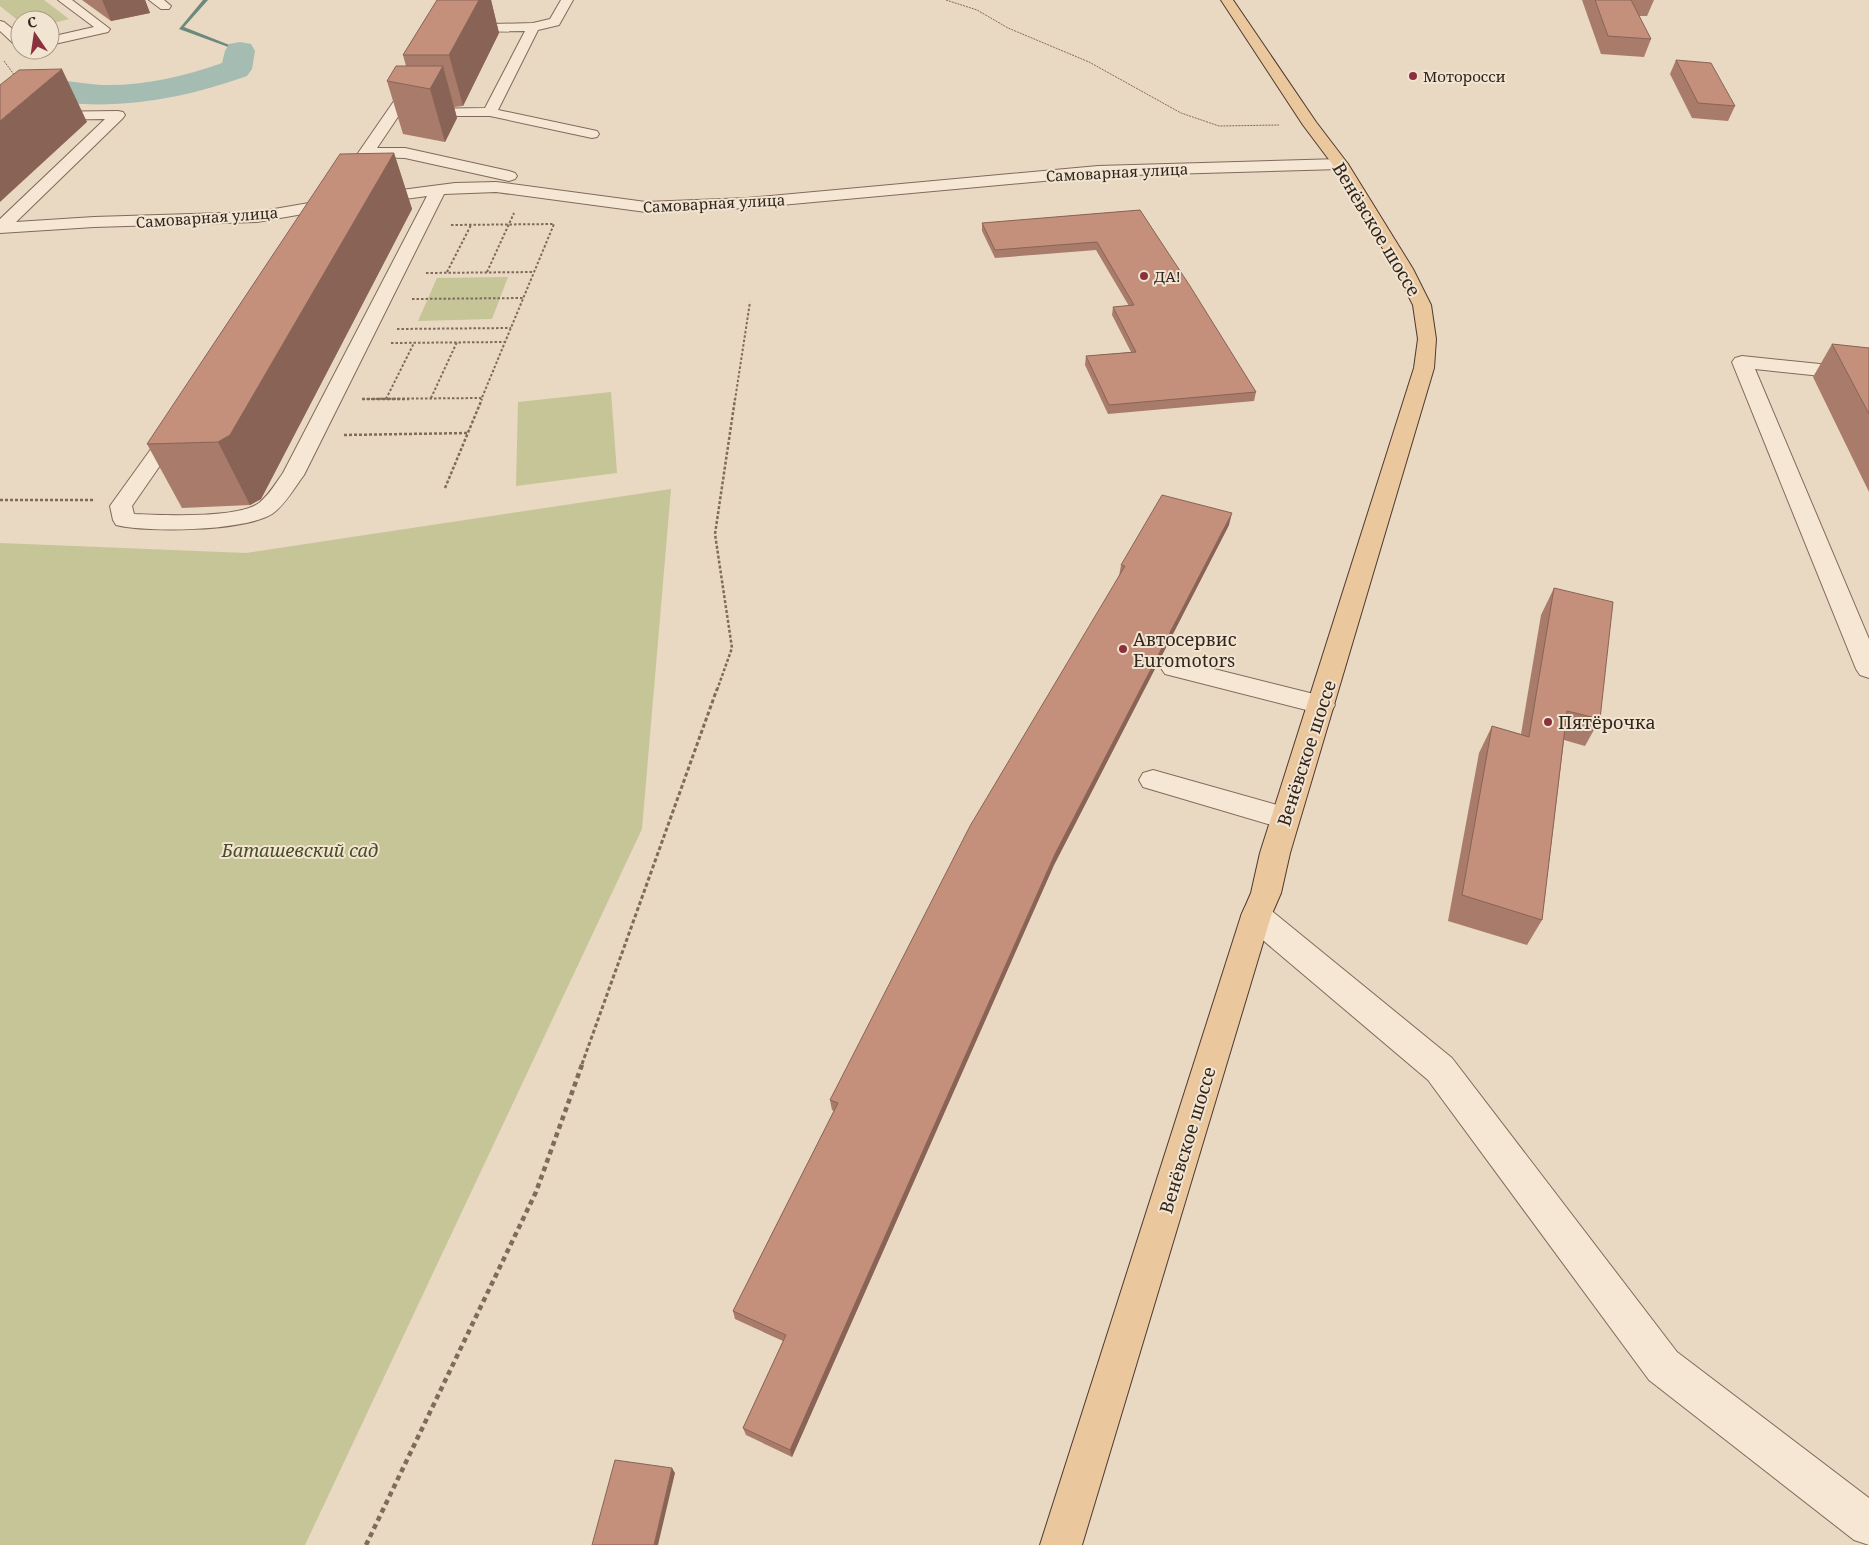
<svg xmlns="http://www.w3.org/2000/svg" width="1869" height="1545" viewBox="0 0 1869 1545" font-family="'Noto Serif',serif">
  <style>
    .green { fill: #c6c597 }
    .lines { fill: none; stroke-linecap: round; stroke-linejoin: round }
    .stream { fill: #6c897e; fill-rule: evenodd }
    .river { fill: #a4bcb2; fill-rule: evenodd }
    .minor-casing { stroke: #816a5b; stroke-width: 2 }
    .major-casing { stroke: #4f3a2f; stroke-width: 2 }
    .path-far4 { stroke: #816a5b; stroke-width: 1; stroke-dasharray: 2 1; stroke-linecap: butt }
    .path-far3 { stroke: #816a5b; stroke-width: 2; stroke-dasharray: 2.5 2; stroke-linecap: butt }
    .path-far2 { stroke: #816a5b; stroke-width: 2.5; stroke-dasharray: 3 2; stroke-linecap: butt }
    .path-far1 { stroke: #816a5b; stroke-width: 3; stroke-dasharray: 4 2.5; stroke-linecap: butt }
    .path { stroke: #816a5b; stroke-width: 4.5; stroke-dasharray: 5 4; stroke-linecap: butt }
    .minor { fill: #f5e7d4; fill-rule: evenodd }
    .major { fill: #eac79d; fill-rule: evenodd }
    .wall { fill: #a97b6a }
    .shaded-wall { fill: #896456 }
    .building { fill: #c48f7b; stroke: #896456 }
    .poi-dot { fill: #8b313e; stroke: #f1e4d1; stroke-width: 2 }
    .labels { text-anchor: middle; dominant-baseline: central; stroke-width: 4; stroke-linejoin: round; paint-order: stroke }
    .far-poi-label { font-size: 15px; fill: #32251e; stroke: #f1e4d1; text-anchor: start }
    .far-street-label { font-size: 15px; fill: #32251e; stroke: #f1e4d1 }
    .street-label { font-size: 18px; fill: #32251e; stroke: #f1e4d1 }
    .poi-label { font-size: 18px; fill: #32251e; stroke: #f1e4d1; text-anchor: start }
    .park-label { font-size: 18px; font-style: italic; fill: #494d26; stroke: #f1e4d1 }
  </style>
  <rect width="100%" height="100%" fill="#e9d8c2"/>
  <!-- green -->
  <path class="green" d="M0,0H44L69,19L50,24V20H20V22L0,6Z
    M508,277L492,319L418,321L437,278Z
    M611,392L617,473L516,486L518,402Z
    M671,489L642,829L305,1545H0V543L246,553Z"/>
  <g class="lines">
    <!-- stream -->
    <path class="stream" d="M203,0H208L184,27L242,50V52L179,29Z"/>
    <!-- river -->
    <path class="river" d="M240,42L251,44L255,51L252,69L247,76C177,101 103,114 29,96L25,89L29,82C52,76 78,84 102,85C143,86 183,77 222,63L225,51L229,44Z"/>
    <defs>
      <path id="minor" d="M58,0H72L110,29L108,32L50,45V37L94,27Z
        M149,0H164L171,6L169,9H161Z
        M561,0H573L559,25L538,30L498,110L597,131L599,134L597,137L592,138L490,116H414L412,113L414,110L419,109L485,108L525,31L461,32L457,31L455,28L457,25L533,23L550,19Z
        M0,21L4,22L20,35V46L15,45L0,31Z
        M417,74L424,78L377,148H405L509,171L515,173L517,176L515,179L509,181L405,158L371,157L350,188H338L336,185L412,75Z
        M118,111L123,112L125,115L123,118L16,222L94,217L257,212L332,199L455,183L496,182L646,202L747,198L1098,166L1340,159L1345,161L1348,164L1345,167L1340,169L1098,176L747,208L646,212L496,192L444,194L304,475C295,487 285,505 272,514C244,531 148,533 116,525L113,520L110,506L169,424L176,422L183,424L186,428L132,506L134,514C162,515 237,519 259,503C269,495 276,483 283,473L427,196L332,209L257,222L94,227L0,233V219L105,119L40,120L5,147L0,148V137L31,113L36,112Z
        M1742,356L1869,369V381L1755,369L1869,639V678L1860,675L1856,669L1732,362L1735,358Z
        M1174,659L1322,696L1331,698L1335,705L1331,712L1322,714L1165,674L1161,668L1165,662Z
        M1153,770L1295,810L1299,818L1295,826L1285,829L1143,787L1139,780L1143,773Z
        M1256,904L1267,907L1452,1058L1677,1352L1869,1498V1545L1854,1540L1649,1380L1428,1080L1245,925L1241,916L1245,907Z"/>
      <path id="major" d="M1221,0H1233L1316,122L1348,164L1413,269L1431,305L1436,339L1434,368L1290,853L1281,893L1271,916L1082,1545H1040L1241,916L1251,893L1260,853L1414,368L1418,339L1413,305L1395,269L1333,165L1303,125Z"/>
    </defs>
    <!-- minor casing -->
    <use href="#minor" class="minor-casing"/>
    <!-- major casing -->
    <use href="#major" class="major-casing"/>
    <!-- path-far4 -->
    <path class="path-far4" d="M946,0L977,10L1008,28L1089,62L1181,113L1219,126L1279,125
      M4,61L15,76"/>
    <!-- path-far3 -->
    <path class="path-far3" d="M451,225L554,224L481,400
      M447,272L471,225
      M487,272L514,213
      M426,273L534,272
      M412,299L523,298
      M397,329L511,328
      M391,343L505,342
      M431,398L457,342
      M362,399L482,398
      M386,399L414,343
      M735,400L750,302"/>
    <!-- path-far2 -->
    <path class="path-far2" d="M362,399H409
      M344,435L468,433
      M445,488L482,399
      M0,500H95
      M717,690L732,648L715,534L735,399"/>
    <!-- path-far1 -->
    <path class="path-far1" d="M582,1064L717,689"/>
    <!-- path -->
    <path class="path" d="M366,1545L536,1192L583,1062"/>
    <!-- minor -->
    <use href="#minor" class="minor"/>
    <!-- major -->
    <use href="#major" class="major"/>
  </g>
  <!-- wall -->
  <path class="wall" d="M82,0H145L150,13L111,21Z
    M437,0H491L499,33L463,106L454,107L457,118L445,142L403,134L387,81L406,66L403,55Z
    M1582,0H1654L1647,16H1639L1651,39L1644,57L1601,54Z
    M1676,60L1735,106L1728,121L1692,118L1670,74Z
    M394,153L412,209L261,499L250,505L182,508L147,444Z
    M1140,210L1256,392L1254,401L1108,414L1085,365L1086,356L1131,352L1112,315L1113,307L1129,306L1096,250L995,258L982,231V223Z
    M1832,344L1869,348V492L1813,377Z
    M1229,525L1054,865L792,1457L746,1435L743,1428L783,1341L735,1319L733,1311L834,1111L832,1110L830,1100L1119,576L1121,565Z
    M1554,588L1600,719L1585,746L1564,740L1542,920L1527,945L1448,921L1479,753L1492,726L1521,734L1541,615Z"/>
  <!-- shaded-wall -->
  <path class="shaded-wall" d="M102,0H145L150,13L111,21Z
    M479,0H491L499,33L463,106L449,55Z
    M443,66L457,118L445,142L430,89Z
    M62,69L87,122L0,202V121Z
    M394,153L412,209L261,499L250,505L218,442Z
    M1232,513L1229,525L1054,865L792,1457L790,1450L1055,854Z
    M672,1468L675,1473L658,1545H654Z"/>
  <!-- building -->
  <path class="building" d="M437,0H479L449,55H403Z
    M1595,0H1631L1651,39L1608,36Z
    M1676,60L1711,63L1735,106L1698,103Z
    M396,66H443L430,89L387,81Z
    M62,69L0,121V85L19,70Z
    M394,153L230,435L218,442L147,444L340,154Z
    M1140,210L1190,286L1256,392L1109,405L1086,356L1136,352L1113,307L1134,305L1097,242L995,250L982,223Z
    M1832,344L1869,348V414Z
    M1162,495L1232,513L1055,854L790,1450L743,1428L786,1335L733,1311L838,1103L830,1100L970,826L1125,566L1121,565Z
    M1554,588L1613,602L1600,719L1567,711L1542,920L1462,895L1492,726L1529,737Z
    M615,1460L672,1468L654,1545H592Z"/>
  <!-- markers -->
  <g class="poi-dot">
    <circle cx="1413" cy="76" r="5"/>
    <circle cx="1144" cy="276" r="5"/>
    <circle cx="1123" cy="649" r="5"/>
    <circle cx="1548" cy="722" r="5"/>
  </g>
  <g class="labels">
    <!-- far-poi labels -->
    <g class="far-poi-label">
      <text x="1423" y="76">Моторосси</text>
      <text x="1154" y="276">ДА!</text>
    </g>
    <!-- far-street labels -->
    <g class="far-street-label">
      <text transform="translate(1117 172) rotate(-3)">Самоварная улица</text>
      <text transform="translate(714 203) rotate(-3)">Самоварная улица</text>
      <text transform="translate(207 217) rotate(-4)">Самоварная улица</text>
    </g>
    <!-- street labels -->
    <g class="street-label">
      <text transform="translate(1377 229) rotate(59)">Венёвское шоссе</text>
      <text transform="translate(1306 753) rotate(-72)">Венёвское шоссе</text>
      <text transform="translate(1187 1140) rotate(-73)">Венёвское шоссе</text>
    </g>
    <!-- poi labels -->
    <g class="poi-label">
      <text x="1133" y="639">Автосервис<tspan x="1133" dy="21">Euromotors</tspan></text>
      <text x="1558" y="722">Пятёрочка</text>
    </g>
    <!-- park labels -->
    <g class="park-label">
      <text x="300" y="850">Баташевский сад</text>
    </g>
  </g>
  <!-- north arrow -->
  <g transform="translate(35 35) rotate(347)"><circle r="24" fill="#f1e4d1" stroke="#a59889"/>
  <path d="M0-4L9 19L0 12L-9 19Z" fill="#8b313e"/>
  <text y="-8" font-size="14" font-weight="bold" text-anchor="middle" fill="#32251e">С</text>
  </g>
</svg>
